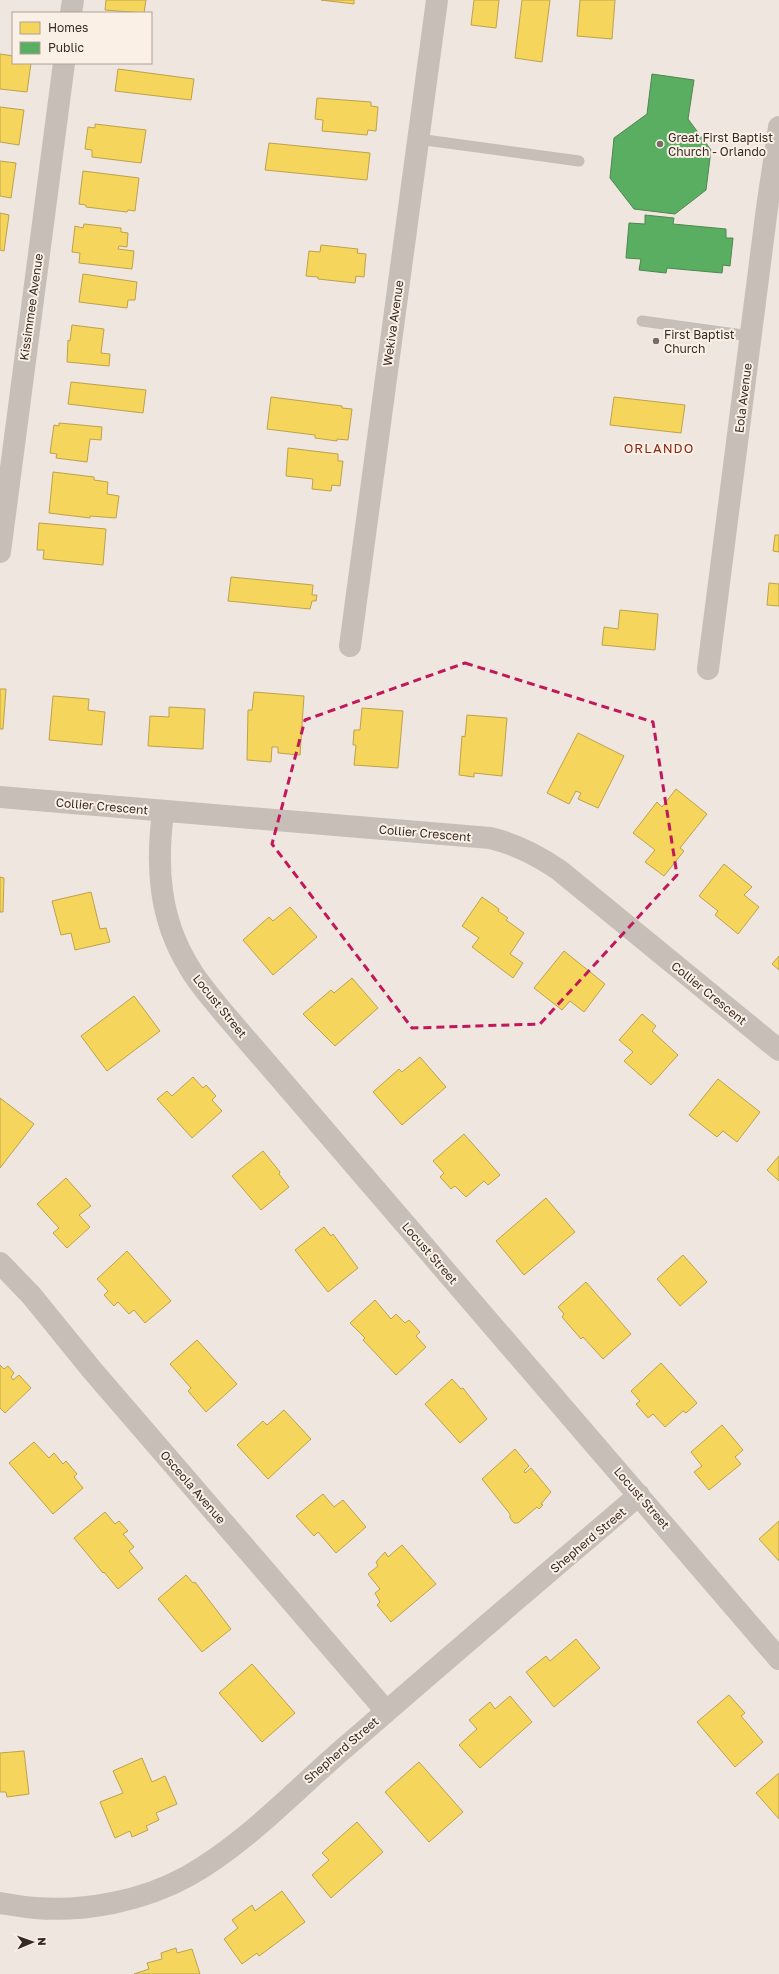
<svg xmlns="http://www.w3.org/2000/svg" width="779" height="1974" viewBox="0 0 779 1974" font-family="'Golos Text',sans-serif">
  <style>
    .homes { fill: #f6d55c; stroke: #bda24c }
    .public { fill: #5aae61; stroke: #50864f }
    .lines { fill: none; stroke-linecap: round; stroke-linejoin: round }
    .service { stroke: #c7beb8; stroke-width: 11 }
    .minor { stroke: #c7beb8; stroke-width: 22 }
    .marked { fill: none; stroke: #c2185b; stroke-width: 3; stroke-dasharray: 8 5; stroke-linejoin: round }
    .poi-dot { fill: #776c67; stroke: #fbf0e6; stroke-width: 1.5 }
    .labels { text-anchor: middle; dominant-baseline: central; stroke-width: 4; stroke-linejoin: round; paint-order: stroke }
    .poi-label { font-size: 12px; fill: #372a26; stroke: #fbf0e6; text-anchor: start }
    .street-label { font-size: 12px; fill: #372a26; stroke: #fbf0e6 }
    .neighbourhood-label { font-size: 13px; letter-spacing: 1px; fill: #8d2b18; stroke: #fbf0e6 }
  </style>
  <rect width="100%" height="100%" fill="#eee6df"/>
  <!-- homes -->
  <path class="homes" d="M106,0H146L144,13L105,10Z
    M321,0H354V4Z
    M474,0H499L496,28L471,25Z
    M522,0H550L542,62L515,58Z
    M580,0H615L612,39L577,36Z
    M0,54L13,56V63H31L27,92L0,89Z
    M118,69L194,79L191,100L115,91Z
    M317,98L371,102V106L378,107L376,131L368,130L367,135L322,131L323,120L315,119Z
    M0,107L24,110L19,145L0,142Z
    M95,124L146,130L141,163L92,157V150L85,149L88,127L95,128Z
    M269,143L370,153L367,180L265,170Z
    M0,161L16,163L11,198L0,196Z
    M83,171L139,178L135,211L128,210L127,212L86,207V205L79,204Z
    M0,213L9,215L4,251L0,250Z
    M84,224L121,228V232L128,233L127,247L119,246L118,249L134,251L132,269L79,263L80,253L72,252L75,226L83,228Z
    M321,245L358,249L357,253L366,254L364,277L356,276L355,283L318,279V277L306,276L309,251L320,252Z
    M83,274L137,282L135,300H128L127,308L79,302Z
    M72,325L104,329L101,353L110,354L109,366L67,362L68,340L70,341Z
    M71,382L146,390L143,413L68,404Z
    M271,397L342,406V408L352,409L348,440L337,439V441L315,438V435L267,429Z
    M614,397L685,405L681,433L610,425Z
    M59,423L102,427L101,440L90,439L87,462L56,458L57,454L50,453L54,425L59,426Z
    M288,448L338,454V461H343L340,486L332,485L331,491L312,489L313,479L286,476Z
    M53,472L94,477V480L108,482L107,494L119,496L116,518L90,516V518L49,513Z
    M39,523L106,529L103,565L43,559L44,550H37Z
    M775,535H779V552L773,551Z
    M231,577L313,585L312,595H317L316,601H312L310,609L228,601Z
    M769,583L779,584V606L767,605Z
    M620,610L658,614L655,650L602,645L604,627L618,629Z
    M0,689H6L3,729H0Z
    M254,692L304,696L300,755L278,753V747H272L271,762L247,760L248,710H252Z
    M53,696L89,699L88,710L105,712L102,745L49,740Z
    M169,707L205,709L203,749L148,746L150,716L169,717Z
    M362,708L403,711L398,768L354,765L356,745H353L354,730H360Z
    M467,715L507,718L502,776L474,773V777L459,775L462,736L465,737Z
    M578,733L624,756L598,808L578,799L581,793L576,791L569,804L547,793Z
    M676,789L707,814L680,848L684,851L664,876L645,862L655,850L633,833L657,802L662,807Z
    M724,864L752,887L744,895L759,907L738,934L715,915L718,911L699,896Z
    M0,877L4,878L3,912H0Z
    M91,892L100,929L106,928L110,942L75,950L71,933L61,935L52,901Z
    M482,897L499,909L498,911L508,918L506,920L524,933L510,954L523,963L513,978L472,947L479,938L462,926Z
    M290,907L317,937L273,975L243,940L269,917L273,921Z
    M564,951L605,984L584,1012L570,1001L562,1010L534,988Z
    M779,956V970L772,964Z
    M352,978L378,1008L335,1046L303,1014L331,990L334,993Z
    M134,996L160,1031L107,1071L81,1036Z
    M642,1014L656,1026L652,1031L678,1055L651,1085L624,1061L633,1052L619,1040Z
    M420,1057L446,1087L402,1125L373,1092L399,1069L402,1072Z
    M193,1077L203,1088L206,1085L216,1096L212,1100L222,1111L192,1138L157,1099L167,1091L172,1096Z
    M718,1079L760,1112L737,1142L723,1131L717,1137L689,1115Z
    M0,1098L34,1124L0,1168Z
    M464,1134L500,1175L488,1185L484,1181L466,1197L455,1186L451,1189L440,1177L444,1173L433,1161Z
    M263,1151L280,1172L279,1174L289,1187L261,1210L232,1176Z
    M779,1156V1181L767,1170Z
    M66,1178L91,1206L79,1215L90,1227L67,1248L53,1233L59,1228L37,1204Z
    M546,1198L575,1232L524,1275L496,1241Z
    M324,1227L331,1236L333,1234L358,1268L328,1292L295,1250Z
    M127,1251L171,1301L145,1323L134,1310L129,1314L118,1302L114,1306L104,1295L108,1291L97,1279Z
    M683,1255L707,1282L680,1306L657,1279Z
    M586,1282L631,1334L603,1359L583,1337L581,1339L562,1317L564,1314L558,1307Z
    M375,1300L391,1319L396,1314L405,1323L409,1320L420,1332L416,1336L426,1347L396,1375L363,1340L365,1338L350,1323Z
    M197,1340L237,1384L206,1412L188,1391L191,1388L170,1364Z
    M661,1363L697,1403L686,1413L683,1411L665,1427L653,1414L648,1418L636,1404L640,1401L631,1391Z
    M0,1365L4,1369L8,1366L14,1373L11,1377L13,1380L19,1375L31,1388L5,1413L0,1408Z
    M452,1379L461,1389L463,1388L487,1419L460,1443L425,1404Z
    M284,1410L311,1439L268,1479L237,1445L263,1421L267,1425Z
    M722,1425L743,1450L735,1457L741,1464L709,1490L694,1472L702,1466L691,1452Z
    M34,1442L49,1458L54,1453L63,1464L66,1461L77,1474L74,1477L83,1488L53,1514L9,1463Z
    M515,1449L529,1466L524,1471L525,1473L531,1468L551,1492L541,1504L543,1505L539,1509L537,1507L518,1523H514L510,1518V1514L482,1479Z
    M323,1494L334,1507L343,1500L366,1527L336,1553L318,1532L314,1536L296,1516Z
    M105,1512L115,1524L119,1521L128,1531L123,1534L134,1547L129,1551L143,1568L118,1589L104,1572L103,1573L74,1538Z
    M779,1521V1561L759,1539Z
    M402,1545L436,1584L391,1622L377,1605L380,1602L375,1593L380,1589L368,1574L378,1566L376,1562L385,1552L388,1557Z
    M186,1575L193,1583L195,1582L231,1629L202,1652L158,1599Z
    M576,1639L600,1668L554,1707L526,1672L546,1656L550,1661Z
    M252,1664L295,1713L262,1742L219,1693Z
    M729,1695L745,1713L741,1716L763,1742L735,1767L697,1722Z
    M510,1696L532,1722L480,1768L459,1745L477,1729L469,1720L490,1702L495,1709Z
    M24,1751L29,1794L7,1797L6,1792H0V1753Z
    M142,1758L152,1782L165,1776L177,1804L156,1813L159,1820L146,1826L148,1830L132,1837L130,1831L115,1838L100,1802L123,1793L113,1771Z
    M419,1762L463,1812L429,1842L385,1792Z
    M779,1773V1819L756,1793Z
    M357,1822L383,1852L331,1898L312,1875L329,1860L322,1853Z
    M282,1891L305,1922L259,1956L257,1953L242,1964L224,1939L238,1928L232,1920L252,1905L255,1911Z
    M176,1948L177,1953L192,1949L200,1974H134L149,1969L147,1963L162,1959L161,1953Z"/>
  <!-- public -->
  <path class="public" d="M652,74L694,80L688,119L711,150L706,190L675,214L634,209L610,178L614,138L647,114Z
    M645,215L674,218L673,224L726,229V238H733L730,266L723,265L722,273L667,268L666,273L639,270L641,259L626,258L629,223L645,224Z"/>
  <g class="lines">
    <!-- service -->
    <path class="service" d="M418,139L579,161
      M642,321L750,336"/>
    <!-- minor -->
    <path class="minor" d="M71,13L73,0
      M0,552L64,63
      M350,646L437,0
      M708,669L767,208L779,127
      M0,797L490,838C516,844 537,855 559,870L779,1050
      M163,812C156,867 159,918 189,967C198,983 211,997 222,1011L779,1659
      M0,1263L31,1295L92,1370L386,1711
      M0,1903C12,1905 23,1907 35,1908C85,1912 143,1901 188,1876C247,1843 297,1788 349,1744C445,1660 542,1578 639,1495"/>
  </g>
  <!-- marked area -->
  <path class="marked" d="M465,663L653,722L677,875L540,1024L412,1028L272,844L305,720Z"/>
  <!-- markers -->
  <g class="poi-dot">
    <circle cx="660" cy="144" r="4"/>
    <circle cx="656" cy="341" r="4"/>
  </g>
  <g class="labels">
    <!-- poi labels -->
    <g class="poi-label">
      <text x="668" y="137">Great First Baptist<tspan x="668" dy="14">Church - Orlando</tspan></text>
      <text x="664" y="334">First Baptist<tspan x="664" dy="14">Church</tspan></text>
    </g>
    <!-- street labels -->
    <g class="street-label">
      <text transform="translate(31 307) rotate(-82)">Kissimmee Avenue</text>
      <text transform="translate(393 323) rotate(-82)">Wekiva Avenue</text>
      <text transform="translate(743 398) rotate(-83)">Eola Avenue</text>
      <text transform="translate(102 806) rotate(5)">Collier Crescent</text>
      <text transform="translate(425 833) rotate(5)">Collier Crescent</text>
      <text transform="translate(709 993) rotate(39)">Collier Crescent</text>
      <text transform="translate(220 1006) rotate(51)">Locust Street</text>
      <text transform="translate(430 1253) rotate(49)">Locust Street</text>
      <text transform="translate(193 1487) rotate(49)">Osceola Avenue</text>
      <text transform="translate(642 1498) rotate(49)">Locust Street</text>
      <text transform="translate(588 1540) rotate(-40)">Shepherd Street</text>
      <text transform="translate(341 1750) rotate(-41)">Shepherd Street</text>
    </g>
    <!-- neighbourhood labels -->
    <g class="neighbourhood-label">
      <text x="659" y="448">ORLANDO</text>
    </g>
  </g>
  <!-- legend -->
  <rect x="12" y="12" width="140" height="52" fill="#fbf0e6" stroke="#ada199"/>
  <rect x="20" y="22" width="20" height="12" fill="#f6d55c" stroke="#ada199"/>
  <text x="48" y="32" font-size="12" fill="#372a26">Homes</text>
  <rect x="20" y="42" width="20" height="12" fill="#5aae61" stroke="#ada199"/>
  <text x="48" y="52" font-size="12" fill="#372a26">Public</text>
  <!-- north arrow -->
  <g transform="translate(32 1942) rotate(88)" stroke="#fbf0e6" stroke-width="3" paint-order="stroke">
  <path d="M0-3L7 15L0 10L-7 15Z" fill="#372a26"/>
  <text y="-6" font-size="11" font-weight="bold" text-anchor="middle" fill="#372a26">N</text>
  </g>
</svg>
